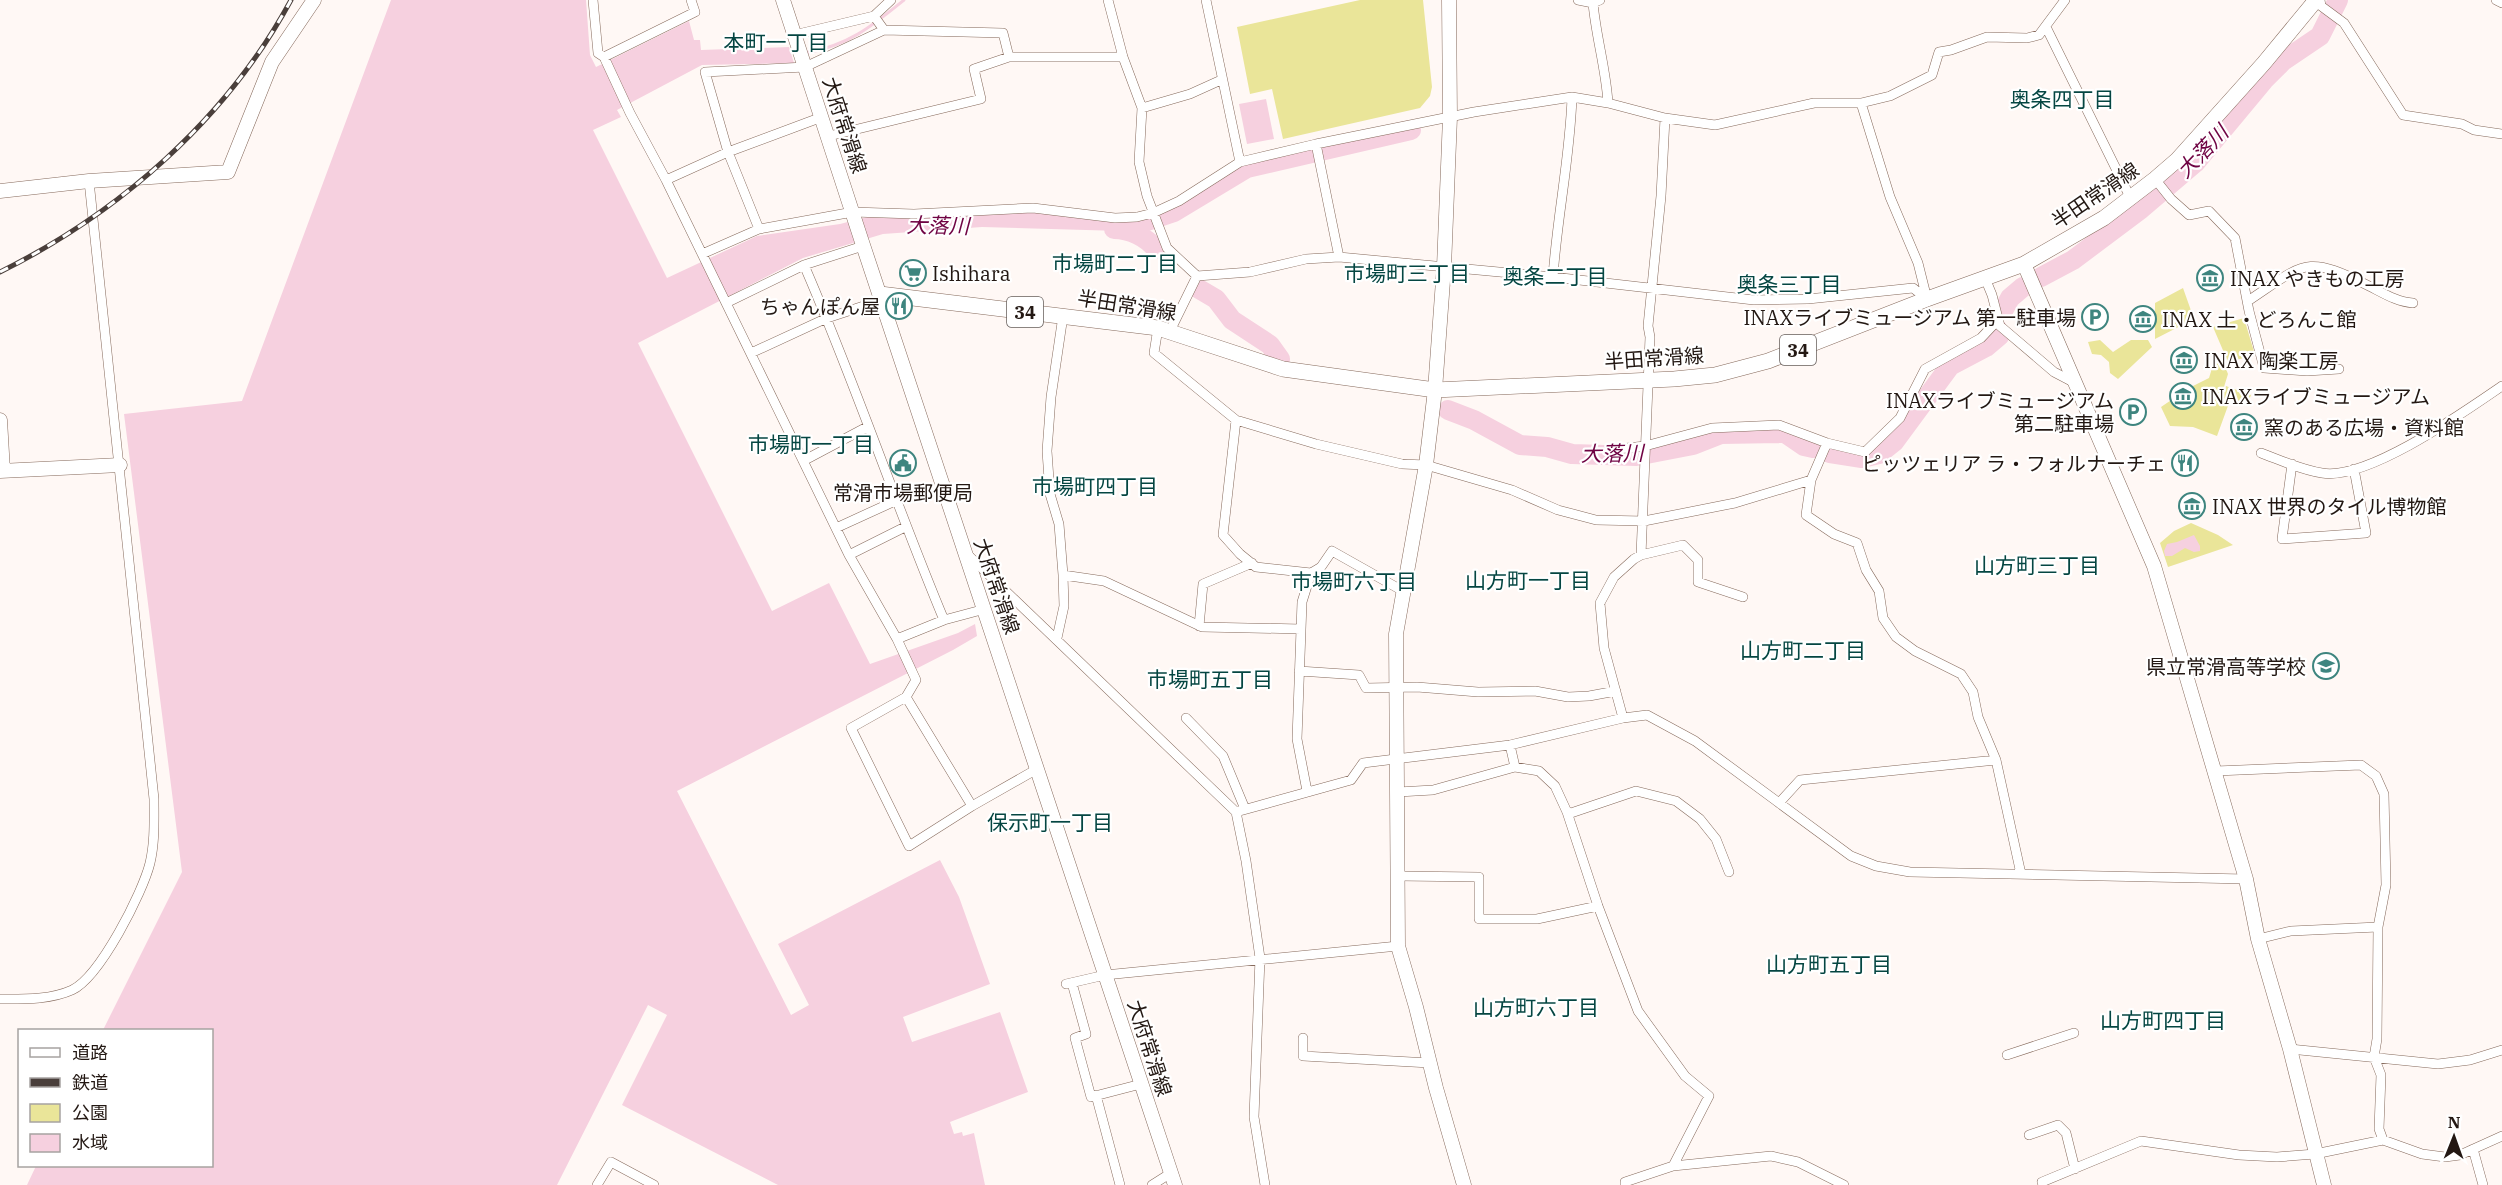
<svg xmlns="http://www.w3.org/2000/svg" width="2502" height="1185" viewBox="0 0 2502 1185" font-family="'IBM Plex Serif','Noto Sans JP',serif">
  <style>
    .green { fill: #eae599 }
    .water { fill: #f6d0df }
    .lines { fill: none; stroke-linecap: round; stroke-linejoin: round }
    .stream { stroke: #f6d0df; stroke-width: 3 }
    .river { stroke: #f6d0df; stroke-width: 20 }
    .street-casing { stroke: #866a5c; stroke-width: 10 }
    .secondary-casing { stroke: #866a5c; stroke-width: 15 }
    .primary-casing { stroke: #866a5c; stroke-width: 16 }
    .street { stroke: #fff; stroke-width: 9 }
    .secondary { stroke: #fff; stroke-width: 14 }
    .primary { stroke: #fff; stroke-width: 15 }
    .rail-casing { stroke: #4a3f3b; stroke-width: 5 }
    .rail { stroke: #fff; stroke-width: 3; stroke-dasharray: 9; stroke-linecap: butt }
    .labels { text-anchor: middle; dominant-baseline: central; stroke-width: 4.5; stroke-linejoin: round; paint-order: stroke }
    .shield { fill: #fff; stroke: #655d5a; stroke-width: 1.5 }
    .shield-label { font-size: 18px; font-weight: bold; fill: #231813 }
    .street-label { font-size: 20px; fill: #231813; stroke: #fff }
    .poi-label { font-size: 20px; fill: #231813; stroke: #fff; text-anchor: start }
    .neighbourhood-label { font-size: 21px; fill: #054642; stroke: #fff }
    .water-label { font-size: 21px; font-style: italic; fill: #6f0343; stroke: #fff }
  </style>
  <rect width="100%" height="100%" fill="#fff8f5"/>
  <!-- green -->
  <path class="green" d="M1360,0H1423L1432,87L1430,96L1420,108L1283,139L1272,89L1250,94L1237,27Z
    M2183,288L2194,319L2155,339V303Z
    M2244,318L2255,355L2228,362L2213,327Z
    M2100,340L2113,352L2131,340H2148L2152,347L2118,379L2110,373L2109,362L2101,355L2092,354L2088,342Z
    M2222,359L2228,374L2220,400L2229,403L2217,436L2193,427L2170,426L2161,407L2189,388L2209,378L2213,365Z
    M2226,386L2251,395L2247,405L2223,398Z
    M2191,523L2218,535L2233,545L2168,567L2160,543L2174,531Z"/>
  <!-- water -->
  <path class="water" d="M391,0H586L590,55L596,67L689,21L694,40H700L701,50L789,47L794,63L702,65L617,110L621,117L593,130L667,278L757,236L840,224L867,217L1033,211L1125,222L1146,221L1134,229L1138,236L1121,231L982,227L883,234L803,258L638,343L772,611L829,583L870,664L958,633L975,624L977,636L953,650L677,791L791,1015L809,1005L778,944L940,860L959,897L990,984L903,1017L912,1042L1000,1012L1028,1092L950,1122L954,1134L962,1132L963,1136L974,1133L985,1185H778L622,1105L667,1015L648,1005L557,1185H27L36,1166H212V1030H103L182,872L124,414L242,401Z
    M1266,99L1274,139L1247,144L1239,104Z
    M2194,535L2200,546V551L2194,552L2185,548L2172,556H2165L2164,551L2167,544L2177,542Z"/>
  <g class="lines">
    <!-- stream -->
    <path class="stream" d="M805,53C848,46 872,26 904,0"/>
    <!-- river -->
    <path class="river" d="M1114,229C1130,229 1146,237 1156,249
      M1123,229L1174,212L1247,168L1411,130
      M2041,277L2073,260L2141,209L2195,163L2264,80L2283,61L2320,36L2338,0
      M1199,289L1216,299L1232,320L1270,345L1280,359
      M2004,309L2010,298L2023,287
      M1448,410L1474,420L1520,445L1547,447L1572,454L1636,456L1693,445L1721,434L1785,433L1804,446L1813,448
      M1830,453L1862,458L1879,454L1894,442L1950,366L1986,347L1999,336L1997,329"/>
    <defs>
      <path id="street" d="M593,0L598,53L604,57L630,113L666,180L849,555L897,639L916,680L906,697L972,806L1037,769
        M1108,0L1123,57L1142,108L1139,162L1147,196L1167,248L1197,276L1250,272L1306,259L1339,257L1553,277L1754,300L1808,299L1913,288L1927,299
        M1206,0L1240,162
        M1578,0L1593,3L1600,0
        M2320,0L2321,6L2344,23L2403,115L2462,124L2474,130L2502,134
        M2496,0L2502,3
        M1593,3C1596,37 1606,69 1608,103
        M874,16L884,30L1003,33L1009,57
        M2046,27L2131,199
        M794,35L874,16L891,0
        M604,57L695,12L691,0
        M1861,103L1890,197L1918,263L1927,299
        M1142,108L1190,94L1221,80
        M829,136L981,99L974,69L1009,57H1123
        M1316,144L1339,257
        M2155,179L2171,199L2189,215L2209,211L2235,238L2249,311L2264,368L2307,371L2339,369
        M666,180L728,152L822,117
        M759,229L728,152L705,72L805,67L884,30
        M702,254L759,229L853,212L914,214L1033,208L1115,218L1137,217L1153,213L1179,201L1240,162L1316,144L1474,112L1572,97L1608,103L1665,118L1715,125L1814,103H1861L1890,96L1932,75L1939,52L1951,50L1987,37L2027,38L2039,35L2065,0
        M804,265C855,382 895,503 944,620
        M1553,277C1557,217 1570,158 1572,97
        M1985,278L1992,295L2000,326L2054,372L2075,383
        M2248,301C2305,263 2305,254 2369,286C2383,293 2397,302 2413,303
        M726,303L804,265L863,246
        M1158,328L1154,353L1236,420L1316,444L1402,464L1426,465L1512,490L1558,510L1596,520L1644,521L1735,503L1811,480
        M1170,331L1197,276
        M751,353L827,318L882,300
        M1236,420L1223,535L1240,554L1256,567L1311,573L1321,567L1332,551L1403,591
        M1827,443L1811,480L1806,515L1834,534L1857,543L1866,570L1879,591L1883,618L1896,637L1915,651L1961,674L1973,692L1978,717L1996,760L2021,874
        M1618,449L1645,446L1712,428L1779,425L1827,443L1865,452L1900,418L1925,369L1981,338L1998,320
        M2261,453C2280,460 2301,470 2322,473C2367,481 2464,412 2502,386
        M803,461L867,427
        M2292,464L2282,539L2366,533L2354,469
        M836,528L895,501
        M966,553L1236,812L1246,861L1260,958L1254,1117L1265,1185
        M849,555L905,527
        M1641,555L1650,337L1648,326L1661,196L1665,118
        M1063,575L1104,581L1202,627L1301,629
        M1199,626L1203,584L1252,563
        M1057,638L1064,606L1063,575L1059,524L1050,494L1047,451L1051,397L1063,316
        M897,639L944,620L985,609
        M1299,671L1359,675L1366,688L1417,687L1478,692L1535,691L1568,697L1589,696L1616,691
        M906,697L851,728L909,846L972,806
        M1186,718L1223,756L1245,809
        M1623,718L1604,648L1600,603L1614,577L1634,559L1641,555L1683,545L1698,560V582L1743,597
        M1510,745L1515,767
        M2216,771L2361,765L2376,776L2384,794L2386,885L2378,927L2377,1039L2374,1057L2381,1075L2379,1129L2383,1140
        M1307,791L1297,739L1302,602L1311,573
        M1398,792L1433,790L1515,767L1539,771L1555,786L1567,812L1598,906L1638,1011L1685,1076L1709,1096L1673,1166
        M1779,803L1800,780L1996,760
        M1236,812L1351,780L1363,763L1510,745L1623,718L1647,715L1695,741L1851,856L1876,866L1910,872L2246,879
        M1568,814L1636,791L1676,801L1700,819L1716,839L1729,872
        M1399,876L1479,877V919H1537L1598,906
        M2258,939L2291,931L2378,927
        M1072,983L1086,1034L1075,1038L1091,1097L1141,1084
        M1066,984L1105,975L1398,946
        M0,999C23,999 50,1000 72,990C100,977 143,892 150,863C155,842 154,820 154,799L89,181
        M1303,1038V1056L1430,1063
        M2290,1049L2438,1064L2470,1060L2502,1050
        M2007,1055L2074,1033
        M1096,1095L1120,1185
        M2029,1135L2058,1125L2066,1133L2075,1169
        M2473,1149L2483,1185
        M597,1185L611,1162L654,1185
        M1152,1185L1171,1173
        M1625,1185V1182L1673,1166L1771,1156L1798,1162L1844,1185
        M2043,1185L2042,1182L2141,1141L2239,1155L2277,1157L2315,1154L2383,1140L2422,1154L2445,1157L2460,1155L2502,1136"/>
      <path id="secondary" d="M783,0L861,239L1175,1185
        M1449,0L1450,117L1444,267L1435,390L1426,465L1396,634L1398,946L1416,1007L1436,1088L1464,1185
        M0,191L89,181L228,172L272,62L314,0
        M2024,264L2154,566L2246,879L2258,939L2290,1049L2324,1185
        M0,420L3,471
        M0,471L120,465"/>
      <path id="primary" d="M880,294L1158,328L1283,369L1435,390L1674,379L1715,375L1768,361L1927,299L2024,264L2104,218L2155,179L2177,160L2264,63L2316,0"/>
    </defs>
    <!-- street casing -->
    <use href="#street" class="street-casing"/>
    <!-- secondary casing -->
    <use href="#secondary" class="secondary-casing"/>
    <!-- primary casing -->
    <use href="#primary" class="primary-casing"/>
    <!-- street -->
    <use href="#street" class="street"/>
    <!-- secondary -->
    <use href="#secondary" class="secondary"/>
    <!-- primary -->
    <use href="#primary" class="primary"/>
    <defs>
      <path id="rail" d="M0,272C119,213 227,119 291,0"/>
    </defs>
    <!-- rail casing -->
    <use href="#rail" class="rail-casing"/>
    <!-- rail -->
    <use href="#rail" class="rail"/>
  </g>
  <!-- icons -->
  <defs>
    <symbol id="supermarket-ring" viewBox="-11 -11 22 22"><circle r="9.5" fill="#fff" stroke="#3e857f" stroke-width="1.5"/><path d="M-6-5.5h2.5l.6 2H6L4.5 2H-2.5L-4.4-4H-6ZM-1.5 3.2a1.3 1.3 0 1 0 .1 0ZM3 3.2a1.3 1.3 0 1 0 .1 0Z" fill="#3e857f"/></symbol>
    <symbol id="museum-ring" viewBox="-11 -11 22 22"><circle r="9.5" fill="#fff" stroke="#3e857f" stroke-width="1.5"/><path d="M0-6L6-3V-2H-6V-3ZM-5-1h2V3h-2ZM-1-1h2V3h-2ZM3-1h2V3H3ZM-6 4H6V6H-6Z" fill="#3e857f"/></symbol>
    <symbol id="restaurant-ring" viewBox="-11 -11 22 22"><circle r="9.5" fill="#fff" stroke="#3e857f" stroke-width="1.5"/><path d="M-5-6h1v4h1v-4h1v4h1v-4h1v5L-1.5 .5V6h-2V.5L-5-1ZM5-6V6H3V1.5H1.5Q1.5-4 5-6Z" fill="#3e857f"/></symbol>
    <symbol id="parking-ring" viewBox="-11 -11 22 22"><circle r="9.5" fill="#fff" stroke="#3e857f" stroke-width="1.5"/><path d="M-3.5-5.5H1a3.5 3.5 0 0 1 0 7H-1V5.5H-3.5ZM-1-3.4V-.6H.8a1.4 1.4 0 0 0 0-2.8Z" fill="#3e857f"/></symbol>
    <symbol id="civic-ring" viewBox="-11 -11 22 22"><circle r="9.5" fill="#fff" stroke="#3e857f" stroke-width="1.5"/><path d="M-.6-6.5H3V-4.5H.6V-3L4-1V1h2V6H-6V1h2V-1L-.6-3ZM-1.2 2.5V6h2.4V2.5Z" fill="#3e857f"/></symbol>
    <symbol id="school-ring" viewBox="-11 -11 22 22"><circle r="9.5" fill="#fff" stroke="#3e857f" stroke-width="1.5"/><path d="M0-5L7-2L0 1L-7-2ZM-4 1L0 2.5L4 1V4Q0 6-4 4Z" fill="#3e857f"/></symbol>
  </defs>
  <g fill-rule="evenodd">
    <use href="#supermarket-ring" x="898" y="258" width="30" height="30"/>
    <use href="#museum-ring" x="2195" y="263" width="30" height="30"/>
    <use href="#restaurant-ring" x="884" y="291" width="30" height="30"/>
    <use href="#parking-ring" x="2080" y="302" width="30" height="30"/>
    <use href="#museum-ring" x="2128" y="304" width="30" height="30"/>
    <use href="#museum-ring" x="2169" y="345" width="30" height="30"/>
    <use href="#museum-ring" x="2168" y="381" width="30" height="30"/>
    <use href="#parking-ring" x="2118" y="397" width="30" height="30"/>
    <use href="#museum-ring" x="2229" y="412" width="30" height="30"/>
    <use href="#civic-ring" x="888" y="448" width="30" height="30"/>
    <use href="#restaurant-ring" x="2170" y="448" width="30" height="30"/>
    <use href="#museum-ring" x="2177" y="491" width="30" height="30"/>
    <use href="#school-ring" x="2311" y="651" width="30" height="30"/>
  </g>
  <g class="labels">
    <!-- shield labels -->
    <g class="shield">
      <rect x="1007" y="297" width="36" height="30" rx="4.5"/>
      <rect x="1780" y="335" width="36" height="30" rx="4.5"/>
    </g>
    <g class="shield-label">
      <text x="1025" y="312">34</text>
      <text x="1798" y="350">34</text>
    </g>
    <!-- street labels -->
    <g class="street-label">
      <text transform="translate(845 125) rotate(72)">大府常滑線</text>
      <text transform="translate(2095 195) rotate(-34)">半田常滑線</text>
      <text transform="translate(1127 305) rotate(9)">半田常滑線</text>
      <text transform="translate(1654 358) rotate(-4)">半田常滑線</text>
      <text transform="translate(997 586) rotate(71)">大府常滑線</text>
      <text transform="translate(1150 1048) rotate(72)">大府常滑線</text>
    </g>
    <!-- poi labels -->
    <g class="poi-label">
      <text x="932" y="273">Ishihara</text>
      <text x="2230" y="278">INAX やきもの工房</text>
      <text x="880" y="306" text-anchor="end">ちゃんぽん屋</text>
      <text x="2076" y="317" text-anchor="end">INAXライブミュージアム 第一駐車場</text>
      <text x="2162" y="319">INAX 土・どろんこ館</text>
      <text x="2204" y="360">INAX 陶楽工房</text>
      <text x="2202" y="396">INAXライブミュージアム</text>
      <text x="2114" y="400" text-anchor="end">INAXライブミュージアム<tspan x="2114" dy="23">第二駐車場</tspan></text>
      <text x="2264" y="427">窯のある広場・資料館</text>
      <text x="2166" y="463" text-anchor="end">ピッツェリア ラ・フォルナーチェ</text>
      <text x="903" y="492" text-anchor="middle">常滑市場郵便局</text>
      <text x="2212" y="506">INAX 世界のタイル博物館</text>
      <text x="2306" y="666" text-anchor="end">県立常滑高等学校</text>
    </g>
    <!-- neighbourhood labels -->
    <g class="neighbourhood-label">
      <text x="776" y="42">本町一丁目</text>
      <text x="2062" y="99">奥条四丁目</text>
      <text x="1115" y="263">市場町二丁目</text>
      <text x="1407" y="273">市場町三丁目</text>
      <text x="1555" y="276">奥条二丁目</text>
      <text x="1789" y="284">奥条三丁目</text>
      <text x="811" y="444">市場町一丁目</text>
      <text x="1095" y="486">市場町四丁目</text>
      <text x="2037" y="565">山方町三丁目</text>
      <text x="1528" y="580">山方町一丁目</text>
      <text x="1354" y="581">市場町六丁目</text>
      <text x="1803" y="650">山方町二丁目</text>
      <text x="1210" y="679">市場町五丁目</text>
      <text x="1050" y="822">保示町一丁目</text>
      <text x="1829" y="964">山方町五丁目</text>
      <text x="1536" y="1007">山方町六丁目</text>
      <text x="2163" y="1020">山方町四丁目</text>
    </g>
    <!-- water labels -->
    <g class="water-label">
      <text transform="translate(2202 151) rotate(-46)">大落川</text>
      <text transform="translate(938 225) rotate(1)">大落川</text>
      <text transform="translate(1612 453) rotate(-1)">大落川</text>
    </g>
  </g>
  <!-- legend -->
  <rect x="18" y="1029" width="195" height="138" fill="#ffffff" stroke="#a7a3a1" stroke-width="1.5"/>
  <rect x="30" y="1048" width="30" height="9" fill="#ffffff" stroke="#a7a3a1" stroke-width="1.5"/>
  <text x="72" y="1059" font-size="18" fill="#231813">道路</text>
  <rect x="30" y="1078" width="30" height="9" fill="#4a3f3b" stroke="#a7a3a1" stroke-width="1.5"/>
  <text x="72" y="1089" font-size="18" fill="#231813">鉄道</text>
  <rect x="30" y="1104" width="30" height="18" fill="#eae599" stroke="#a7a3a1" stroke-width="1.5"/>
  <text x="72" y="1119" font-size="18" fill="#231813">公園</text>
  <rect x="30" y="1134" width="30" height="18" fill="#f6d0df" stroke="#a7a3a1" stroke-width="1.5"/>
  <text x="72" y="1149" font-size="18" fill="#231813">水域</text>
  <!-- north arrow -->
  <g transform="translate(2454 1137) rotate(1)" stroke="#ffffff" stroke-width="4.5" paint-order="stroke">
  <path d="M0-4.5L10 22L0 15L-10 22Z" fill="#231813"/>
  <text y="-9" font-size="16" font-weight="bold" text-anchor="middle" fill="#231813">N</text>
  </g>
</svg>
